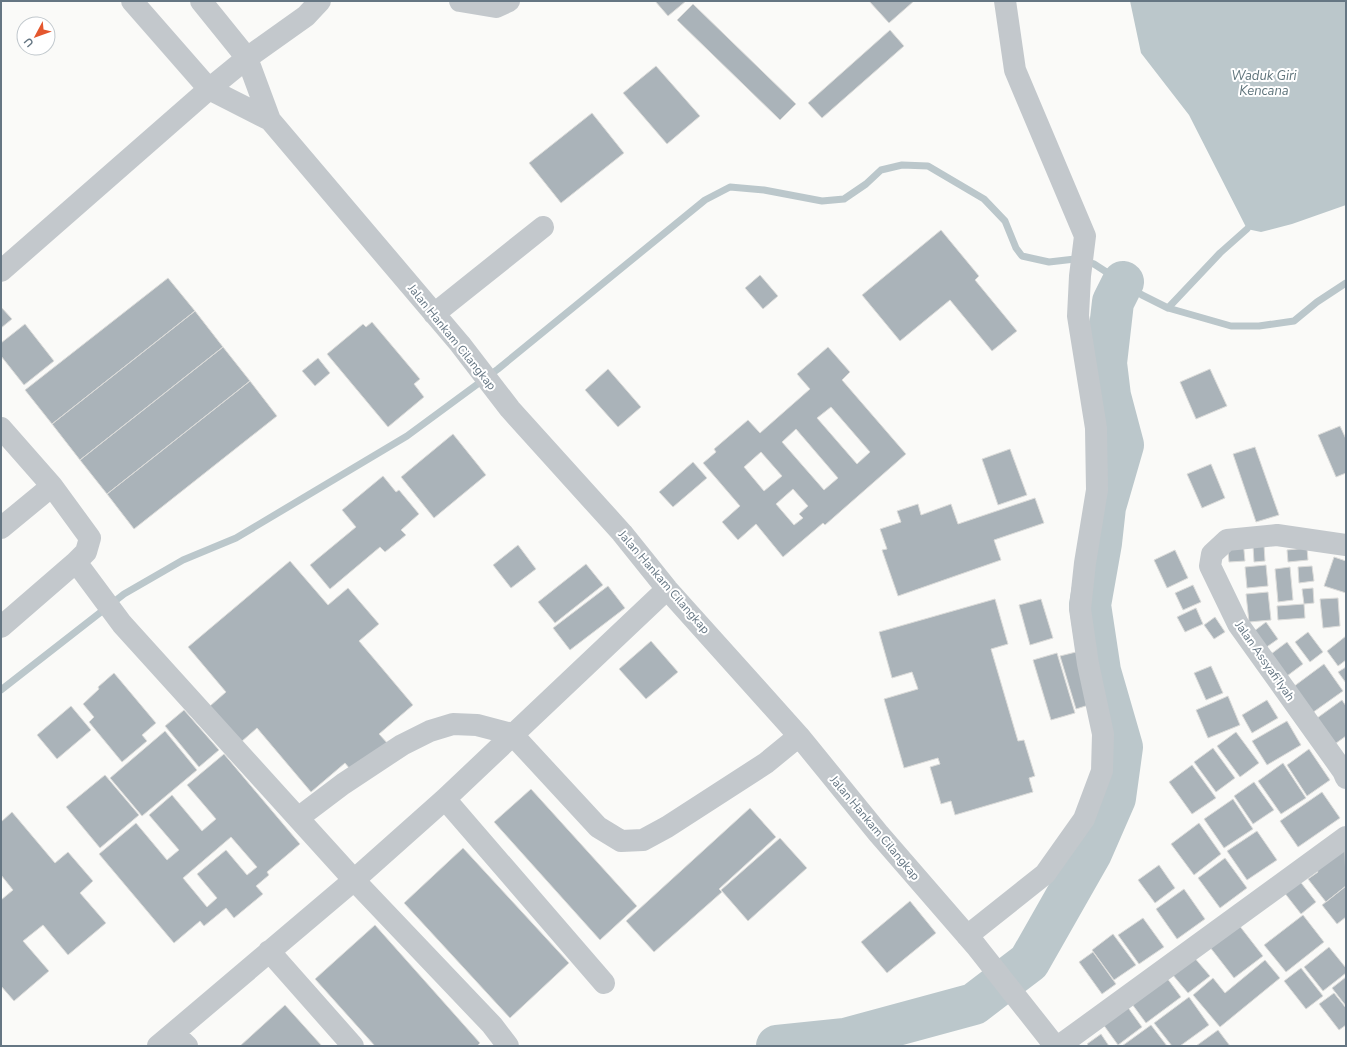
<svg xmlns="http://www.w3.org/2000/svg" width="1347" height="1047" viewBox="0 0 1347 1047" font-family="'Nunito Sans',sans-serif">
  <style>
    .water { fill: #bbc7cb }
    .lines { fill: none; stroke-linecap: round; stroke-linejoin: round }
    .stream { stroke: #bbc7cb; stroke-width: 7 }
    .river { stroke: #bbc7cb; stroke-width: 42 }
    .building { fill: #aab3b9; stroke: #dcdcda; fill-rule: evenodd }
    .minor { stroke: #c3c8cc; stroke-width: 22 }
    .labels { text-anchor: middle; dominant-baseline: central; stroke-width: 4; stroke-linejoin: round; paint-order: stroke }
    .street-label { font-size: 12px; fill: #657683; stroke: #fff }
    .water-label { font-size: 13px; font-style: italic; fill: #60757c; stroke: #fff }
  </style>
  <rect width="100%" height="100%" fill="#fafaf8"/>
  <!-- water -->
  <path class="water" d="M1130,1H1346V205L1292,224L1261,232L1247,229L1189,115L1141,53Z"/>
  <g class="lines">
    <!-- stream -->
    <path class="stream" d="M1168,308L1220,253L1247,229
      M1,690L124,594L183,560L236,538L407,436L498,369L705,200L730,187L764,190L822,201L844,199L866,184L881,170L902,165L928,166L984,199L1005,221L1016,248L1022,256L1049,262L1075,259L1094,264L1142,295L1168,308L1231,326H1259L1294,321L1317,302L1346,283"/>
    <!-- river -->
    <path class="river" d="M777,1046L845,1039L974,1004L1029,962L1091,853L1115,798L1122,747L1100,671L1090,605L1101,543L1105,507L1123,445L1110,396L1106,363L1113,302L1123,282"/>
  </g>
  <!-- building -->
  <path class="building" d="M655,1H686L668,16Z
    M869,1H914L889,23Z
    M693,4L796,104L780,120L677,20Z
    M890,30L904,46L822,118L808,103Z
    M656,66L700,116L667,144L623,93Z
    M592,113L624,153L561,203L529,163Z
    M941,230L979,276L975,280L1017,331L992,351L950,300L900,341L862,295Z
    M760,275L778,296L763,309L745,288Z
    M168,278L195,311L52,424L25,390Z
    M1,307L12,319L1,328Z
    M195,311L223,347L80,460L52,424Z
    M372,322L420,379L414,384L424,397L388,427L327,354L363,324L366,327Z
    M25,324L54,361L24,385L1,356V343Z
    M223,347L250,381L107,494L80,460Z
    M828,347L850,372L842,380L906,454L825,525L823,523L783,557L756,524L738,540L722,522L740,506L703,463L716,452L714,449L748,420L760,433L810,389L797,374ZM831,407L870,452L857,464L817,418ZM796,429L838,478L824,490L782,442ZM761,452L782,476L764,491L744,467ZM793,489L808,506L799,514L803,518L794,525L776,504Z
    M318,358L330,373L315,386L302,371Z
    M608,369L641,407L618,427L585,390Z
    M1210,369L1227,406L1196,419L1180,382Z
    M250,381L277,416L134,529L107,494Z
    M1340,426L1346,439V473L1336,477L1318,435Z
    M453,434L486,475L434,518L401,477Z
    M1255,447L1279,515L1256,522L1233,454Z
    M1010,449L1027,495L998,505L982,459Z
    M693,462L707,478L673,507L659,492Z
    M1211,464L1225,498L1202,508L1187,474Z
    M383,476L396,492L399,490L419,514L401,530L406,535L385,552L380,547L330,589L310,565L356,527L342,510Z
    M1035,498L1044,523L994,540L1001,560L898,596L882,550L887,549L880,529L901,522L897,511L918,504L921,515L951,504L958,524Z
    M1243,540L1245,561L1229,562L1227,541Z
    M518,545L536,569L511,588L493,565Z
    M1264,545L1265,561L1254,562L1253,546Z
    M1307,548L1308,560L1288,562L1287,550Z
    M1175,550L1188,578L1167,588L1154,560Z
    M1334,557L1346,561V593L1324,586Z
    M290,561L328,605L348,588L379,624L359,641L413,705L379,734L389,745L354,774L345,763L311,792L257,728L241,742L210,706L226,692L188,647Z
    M586,564L603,585L555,623L538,602Z
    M1266,565L1268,586L1247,588L1245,567Z
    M1312,566L1314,581L1299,583L1298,567Z
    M1290,567L1293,600L1278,602L1275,569Z
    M1193,585L1201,602L1183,610L1175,593Z
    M608,586L625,608L570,650L553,628Z
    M1313,588L1314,603L1304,604L1302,589Z
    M1268,592L1271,620L1249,622L1246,594Z
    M1338,598L1340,626L1323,628L1320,599Z
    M995,599L1008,644L991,649L1018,741L1024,740L1035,776L1029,778L1033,792L955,815L951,801L941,804L930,767L940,764L938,758L904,768L884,699L918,689L912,672L892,678L879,632Z
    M1041,599L1053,638L1030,645L1019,605Z
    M1304,604L1305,618L1278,620L1277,606Z
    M1196,608L1203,624L1185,632L1177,617Z
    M1215,617L1225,632L1214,639L1204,625Z
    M1266,622L1278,639L1261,651L1249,635Z
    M1308,632L1323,652L1310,662L1295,642Z
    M1346,636V660L1338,666L1327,651Z
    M651,641L678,672L646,699L619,669Z
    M1287,642L1303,664L1283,679L1267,657Z
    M1076,652L1092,704L1076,709L1060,656Z
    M1057,653L1075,713L1051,720L1033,660Z
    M1324,664L1343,691L1312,713L1293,687Z
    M1211,666L1223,693L1206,700L1194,673Z
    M1346,667V683L1338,672Z
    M114,673L156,723L142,735L147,741L122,762L89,722L94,717L83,704L99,689L98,687Z
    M1228,696L1240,725L1208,738L1196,710Z
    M1267,700L1278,718L1252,733L1242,715Z
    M1342,700L1346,706V736L1332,746L1313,721Z
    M71,706L91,730L57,759L37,735Z
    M184,710L219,750L199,767L165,726Z
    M1287,721L1301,745L1267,765L1252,741Z
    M165,731L197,770L142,816L110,778Z
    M1236,732L1259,763L1240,777L1217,746Z
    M1213,748L1235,778L1216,792L1194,762Z
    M1309,749L1330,780L1307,796L1287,765Z
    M224,754L300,844L267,872L269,875L256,886L263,894L234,918L226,908L204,926L200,921L174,943L99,854L136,823L167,860L179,850L149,815L172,795L202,831L216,819L187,785ZM231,837L257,867L247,875L226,850L197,874L217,898L207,907L183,878Z
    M1283,763L1306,798L1281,814L1258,781Z
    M1192,765L1216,798L1192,814L1169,782Z
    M105,775L139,815L100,848L66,807Z
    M1254,782L1274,810L1253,824L1234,796Z
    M531,789L637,906L600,940L494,822Z
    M1322,792L1340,818L1298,847L1280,821Z
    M1233,799L1253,829L1224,848L1204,819Z
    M750,808L776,837L719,889L722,892L654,952L626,921Z
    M12,812L55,863L68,852L93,881L80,893L106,923L68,955L43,925L23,941L49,971L14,1001L1,986V900L13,890L1,875V822Z
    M1199,823L1221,854L1194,875L1171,844Z
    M1257,831L1277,860L1247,880L1227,851Z
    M780,838L807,868L748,921L721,890Z
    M463,848L569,963L510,1018L404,903Z
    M1345,850L1346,886L1326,902L1308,879L1318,872L1313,864Z
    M1225,858L1247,888L1220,908L1198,878Z
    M1159,865L1175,888L1155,903L1138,880Z
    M1295,875L1316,902L1301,914L1280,887Z
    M1346,886V917L1337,924L1322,905Z
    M1184,889L1205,919L1177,939L1156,909Z
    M910,901L936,933L887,973L861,942Z
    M1303,915L1324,942L1286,972L1264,945Z
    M1143,918L1164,947L1139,964L1118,935Z
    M1235,920L1263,956L1234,978L1206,942Z
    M375,925L480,1043L477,1046H375L315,979Z
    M1113,934L1136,965L1114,980L1092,950Z
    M1329,947L1346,968V973L1323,991L1304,967Z
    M1093,952L1116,984L1102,994L1079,962Z
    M1193,956L1210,976L1188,993L1172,974Z
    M1265,960L1280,978L1220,1027L1193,995L1213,978L1225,993Z
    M1301,968L1323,996L1306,1009L1284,981Z
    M1164,974L1181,997L1146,1023L1129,1000Z
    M1346,977V1006L1332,988Z
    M1334,993L1346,1008V1025L1339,1030L1319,1004Z
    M1189,997L1209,1025L1180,1046H1172L1154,1023Z
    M1124,1002L1142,1027L1118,1045L1100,1020Z
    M285,1005L322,1046H240Z
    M1151,1025L1167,1046H1122Z
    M1218,1030L1230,1046H1196Z
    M1101,1034L1109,1046H1089L1087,1044Z"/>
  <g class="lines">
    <!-- minor -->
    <path class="minor" d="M132,1L209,89L270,120L247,58L201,1
      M460,1L496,7L509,1
      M270,120L460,344L510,409L622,533L667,589L799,736L878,833L976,946L1055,1046
      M1,271L209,89L247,58L306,16L320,1
      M434,314L543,227
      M1,428L52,486L90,538L86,552L76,562L122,624L354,880L158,1046
      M1,528L52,486
      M1346,545L1277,535L1227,540L1212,554L1210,566L1238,624L1343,771L1346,778
      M1,627L76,562
      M445,799L604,983
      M298,818L343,784L402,745L430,731L453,724L477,725L512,734L598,827L621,841L643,840L667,827L766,763L799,736
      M967,936L1045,874L1084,819L1102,771L1103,734L1088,664L1080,609L1085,563L1097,490L1096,428L1078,316L1080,276L1085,236L1015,70L1005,1
      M269,951L353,1046
      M174,1033L187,1046
      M508,1046L492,1025L354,880L445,799L667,589
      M1059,1046L1346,837"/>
  </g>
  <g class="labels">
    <!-- street labels -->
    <g class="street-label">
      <text transform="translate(452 337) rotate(51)">Jalan Hankam Cilangkap</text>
      <text transform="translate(664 582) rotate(49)">Jalan Hankam Cilangkap</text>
      <text transform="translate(1265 661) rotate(55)">Jalan Assyafi'Iyah</text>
      <text transform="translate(875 828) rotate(50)">Jalan Hankam Cilangkap</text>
    </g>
    <!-- water labels -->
    <g class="water-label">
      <text x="1264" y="76">Waduk Giri<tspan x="1264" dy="15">Kencana</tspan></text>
    </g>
  </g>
  <!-- border -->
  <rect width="1347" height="1047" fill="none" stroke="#657683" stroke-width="4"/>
  <!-- north arrow -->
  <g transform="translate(36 36) rotate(229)"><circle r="19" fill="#ffffff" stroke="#c1c8cd"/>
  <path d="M0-3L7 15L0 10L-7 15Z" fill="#e4572e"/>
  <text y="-6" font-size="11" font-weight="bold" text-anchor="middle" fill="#657683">U</text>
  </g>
</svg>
